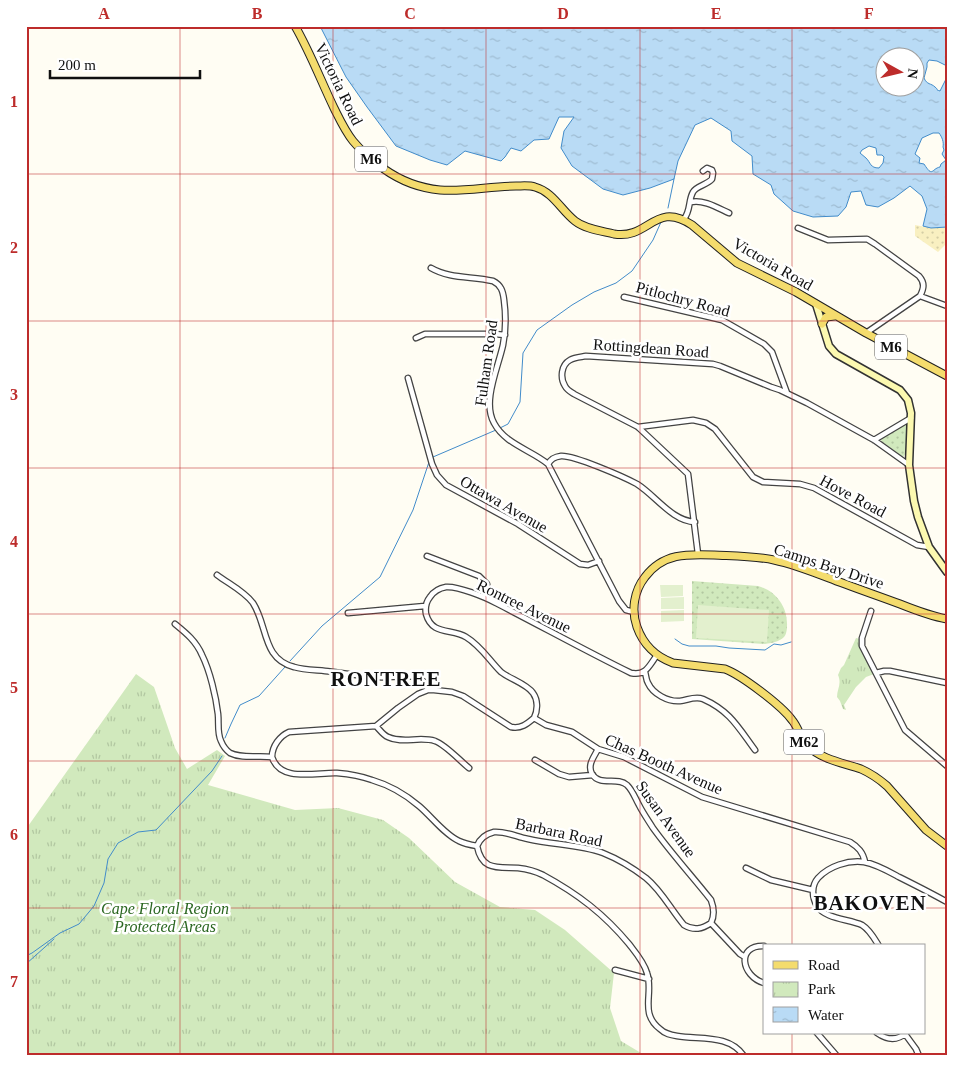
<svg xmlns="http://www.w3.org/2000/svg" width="973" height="1082" viewBox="0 0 973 1082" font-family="Georgia,serif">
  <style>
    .grass { fill: url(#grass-dots) }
    .sand { fill: url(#sand-dots) }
    .park { fill: url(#park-tufts) }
    .pitch { fill: #e3f0ce }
    .water { fill: url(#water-ripples); stroke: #428cca; fill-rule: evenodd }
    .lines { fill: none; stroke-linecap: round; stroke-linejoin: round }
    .stream { stroke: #428cca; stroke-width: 1 }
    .street-casing { stroke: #434343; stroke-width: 7 }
    .secondary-casing { stroke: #323232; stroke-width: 9 }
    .primary-casing { stroke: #212121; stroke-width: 9 }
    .street { stroke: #fff; stroke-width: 4.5 }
    .secondary { stroke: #fcf9b0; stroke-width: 6 }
    .primary { stroke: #f4dc6d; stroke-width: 7 }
    .grid { fill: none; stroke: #bd2c2b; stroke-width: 1; stroke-opacity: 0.55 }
    .labels { text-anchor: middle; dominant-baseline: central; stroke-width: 5; stroke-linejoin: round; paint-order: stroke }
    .shield { fill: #fff; stroke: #585858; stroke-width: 1 }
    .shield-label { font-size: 15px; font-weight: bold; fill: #101010 }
    .street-label { font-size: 16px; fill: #101010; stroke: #fff }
    .park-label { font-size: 16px; font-style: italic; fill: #2b6721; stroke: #fff }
    .district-label { font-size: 21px; font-weight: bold; letter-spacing: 1px; fill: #101010; stroke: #fff }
    .neatline { fill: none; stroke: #bd2c2b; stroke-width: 2 }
    .grid-label { font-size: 16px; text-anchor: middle; font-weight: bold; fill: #bd2c2b }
  </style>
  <defs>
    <pattern id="grass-dots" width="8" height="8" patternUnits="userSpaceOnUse" patternTransform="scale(1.25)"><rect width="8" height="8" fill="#d1e9bd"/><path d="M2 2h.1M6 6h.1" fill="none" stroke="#b2c7a1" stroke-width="1.8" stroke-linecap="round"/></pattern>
    <pattern id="sand-dots" width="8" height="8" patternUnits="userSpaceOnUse" patternTransform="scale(1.25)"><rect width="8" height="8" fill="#f9f0c1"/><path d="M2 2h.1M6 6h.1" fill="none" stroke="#d4cda5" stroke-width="1.8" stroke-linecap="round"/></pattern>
    <pattern id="park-tufts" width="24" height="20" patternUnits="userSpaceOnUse" patternTransform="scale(1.25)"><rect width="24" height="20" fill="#d1e9bd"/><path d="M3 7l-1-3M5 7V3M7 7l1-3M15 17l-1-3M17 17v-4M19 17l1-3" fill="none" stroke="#b2c7a1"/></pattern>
    <pattern id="water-ripples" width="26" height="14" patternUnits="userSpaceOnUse" patternTransform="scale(1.25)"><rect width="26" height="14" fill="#b9dbf5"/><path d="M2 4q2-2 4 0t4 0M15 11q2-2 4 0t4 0" fill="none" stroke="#9ebbd1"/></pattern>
  </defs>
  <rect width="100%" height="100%" fill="#fffdf3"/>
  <!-- grass -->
  <path class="grass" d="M903,425H906L907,428L906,453L903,457L881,441L882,438Z
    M692,581L758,586C776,591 788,607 787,626C787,630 786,635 784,637C779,642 771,643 765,644L692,639Z"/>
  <!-- sand -->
  <path class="sand" d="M915,225L931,228L947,227V243L938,252L915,236Z"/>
  <!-- park -->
  <path class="park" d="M856,638L860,639V647L874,674L866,677L856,687L844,705L846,710L843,709L840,701L837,697C837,689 842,684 838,675L841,668L844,665Z
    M136,674L154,687L175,748L187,769L217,750L225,756L208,785L295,810L338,808L383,820L409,838L455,882L500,907L535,910L565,930L614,973L610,1008L621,1041L646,1056H26V829Z"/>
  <!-- pitch -->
  <path class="pitch" d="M660,585H683V596L661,597Z
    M684,597V609H661V598Z
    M698,605L769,610L767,642L696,638Z
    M684,610V621L661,622V611Z"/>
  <!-- water -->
  <path class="water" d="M320,26H947V66L937,61L929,60L927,63V67L924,78C927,85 931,83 935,87C940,91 934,89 940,91L947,77V227L931,228L923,226L927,209L922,196L910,186L894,198L878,207L866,205L861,191L851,192L846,207L838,216L813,217L793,211L774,194L771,185L753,174L752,156L732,141L731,131L711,118L695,125L678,161L674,179L650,188L623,195L603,189L572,166L561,148L564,131L574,117H559L549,139L534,140L521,151L511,148L505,157L501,161L465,151L447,165L430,160L396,146L367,107L346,77ZM886,58H916V88H886ZM933,133H939C942,137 944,142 943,147L944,150L942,154L946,160L941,164L940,167C931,169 933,178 924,164L919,163L920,158L915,154L922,138ZM869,146L876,148L877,155H882L884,157L883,163L879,168C870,168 871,163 866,158C864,156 862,155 860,153L862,150Z"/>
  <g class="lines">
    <!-- stream -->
    <path class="stream" d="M668,208L674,179
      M500,428L508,424L520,402L523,353L537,330L572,305L594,292L616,283L632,271L653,240L661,222
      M433,457L496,430
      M675,639L682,644L689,646H716L729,648L765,650L774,644L781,645L791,642
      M290,661L322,626L380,577L413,510L429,462
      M225,738L231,724L240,705L259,696L285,667
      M26,956L32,953L60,933L79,924L94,906L104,883L108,859L118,843L138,832L156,830L212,771L222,756
      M26,964L54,939"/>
    <defs>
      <path id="street" d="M691,202C703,199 718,208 729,213
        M684,219C691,210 688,201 693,192C696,186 707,185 712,179L713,173L712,170L707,168L703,171
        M798,228L828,240L867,239L875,244L919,276C925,283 924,288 920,296L866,333
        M431,268C450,279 472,276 493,281C501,285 503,291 504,300C506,315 506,330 503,345C498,368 482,402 494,423C505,444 531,450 548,464L619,601L626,610L634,612
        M920,296L947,306
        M624,297L722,320L764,344L772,352L787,393
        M416,338L425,334H495L505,335
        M408,378L432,464L437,475L446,485L518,524L580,564L588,565L599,561
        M638,427L693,420L706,423L715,429L753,477L763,482L800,484L814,488L917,545L929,547
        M874,440L911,418
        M548,464C551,459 554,457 561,456C574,455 624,477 637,484C656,496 672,521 695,522
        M698,554L688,474L638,427L574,394C571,392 567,390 565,386C560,378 561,365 570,360C575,357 581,357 586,356L713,364L720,366L771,387L780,390L807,403L874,440L909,465
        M427,556L479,576L487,584V593L485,597
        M217,575C229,584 244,591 253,603C268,626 262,659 294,667C304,670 315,670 325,671C342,673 360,676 378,677C388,678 412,674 419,678C424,681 427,686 428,690
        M871,611L862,638V646L905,730L947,766
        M348,613L425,606
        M175,624C186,633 196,641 202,655C210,671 216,697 218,714C219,723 217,733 221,741C223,746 226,750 230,753C242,759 259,755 272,757
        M645,672C646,675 646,680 648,683C653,694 668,702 680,701C688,700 695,696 703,699C730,711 738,727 755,750
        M876,673L884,671H890L947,683
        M534,718C538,710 538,700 533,693C527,684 510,679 501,672C489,660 481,646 466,637C452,628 432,636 426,614C425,608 426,602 430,597C434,591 440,588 446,587C458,586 485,597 496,603C541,626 586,651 631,673C646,676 649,666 657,655
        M534,718L546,725L572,732L598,749L624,757L702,797L850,842C858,847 863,852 865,862
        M376,726C380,730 383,735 388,737C402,744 420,736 435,741C446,745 459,760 469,768
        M598,749C594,757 587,765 592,774C600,787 617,776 627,785C633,791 635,798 639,805C643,813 648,820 653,828C671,853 692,876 711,900C714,908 715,915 711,923
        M272,757C272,746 280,736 289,732L376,726L398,708L418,694L428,690H434L452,692L463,696L511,727C521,729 527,724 534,718
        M272,757C280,783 317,772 337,773C349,774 361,776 372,780C389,785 405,794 419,806C431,816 445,835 459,841C465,844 471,845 477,846
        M535,760L559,774L569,777L593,775
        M477,846C482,871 497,867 518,868C527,869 535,871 543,875C578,894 604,914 629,944C636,953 644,962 647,973C654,993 639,1013 660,1029C665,1034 671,1035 677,1036C700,1040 729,1034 744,1056
        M477,846C480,838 486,834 494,832C506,831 517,837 528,839C553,845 579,844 603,853C618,859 633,868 646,878C662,891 671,910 684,925C694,931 702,929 711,923
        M746,868L771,880L813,890
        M711,923L740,954L745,957
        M764,946C736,945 741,976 764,983
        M879,946C874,938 870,930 862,925C849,919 825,919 817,906C812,897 811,886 818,878C829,866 848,860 864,862C876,864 888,871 899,877C915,885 931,893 947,902
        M615,970L649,979
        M817,1033L837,1056
        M877,1033C887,1040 897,1041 906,1033
        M905,1034L916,1049L919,1056"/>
      <path id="secondary" d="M816,304L829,346L836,354L900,390L908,400L911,413L909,465L914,501L918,517L929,547L947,572"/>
      <path id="primary" d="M295,26C310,52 321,81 334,108C340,120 345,131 353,141C362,152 373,161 384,169C401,181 419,188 440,190C465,192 491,186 516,186C522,186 529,185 535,187C553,192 561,210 575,221C585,229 602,231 614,234C649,240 655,200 692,225L737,263L796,292L866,333L947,376
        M822,324L826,317L835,316
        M947,619C930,616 915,610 900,604C876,595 852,587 829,578C811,571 793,564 774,560C755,556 734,556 714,555C687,554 663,553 645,577C634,591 631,610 637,627C643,644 656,657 673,663L725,669C741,675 781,705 792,720C799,728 800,739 808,746C822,760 844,763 861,769C870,773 879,779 887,786L926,830L947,846"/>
    </defs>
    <!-- street casing -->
    <use href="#street" class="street-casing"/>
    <!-- secondary casing -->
    <use href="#secondary" class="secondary-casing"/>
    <!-- primary casing -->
    <use href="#primary" class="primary-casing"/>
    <!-- street -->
    <use href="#street" class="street"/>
    <!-- secondary -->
    <use href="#secondary" class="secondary"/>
    <!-- primary -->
    <use href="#primary" class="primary"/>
  </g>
  <!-- grid -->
  <path class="grid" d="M180,26V1056M333,26V1056M486,26V1056M640,26V1056M792,26V946M26,174H947M26,321H947M26,468H947M26,614H947M26,761H947M26,908H947M792,1033V1056"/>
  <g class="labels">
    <!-- shield labels -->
    <g class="shield">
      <rect x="355" y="146.5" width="32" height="25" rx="4"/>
      <rect x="875" y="334.5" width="32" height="25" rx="4"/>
      <rect x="784" y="729.5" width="40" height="25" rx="4"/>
    </g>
    <g class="shield-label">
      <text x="371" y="159">M6</text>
      <text x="891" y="347">M6</text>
      <text x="804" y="742">M62</text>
    </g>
    <!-- street labels -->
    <g class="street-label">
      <text transform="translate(339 84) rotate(64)">Victoria Road</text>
      <text transform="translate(773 264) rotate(30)">Victoria Road</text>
      <text transform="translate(683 299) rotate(15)">Pitlochry Road</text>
      <text transform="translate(651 348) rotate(4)">Rottingdean Road</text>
      <text transform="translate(486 363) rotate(-82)">Fulham Road</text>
      <text transform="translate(853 496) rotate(28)">Hove Road</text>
      <text transform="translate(504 504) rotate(30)">Ottawa Avenue</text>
      <text transform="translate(829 566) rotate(18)">Camps Bay Drive</text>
      <text transform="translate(524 606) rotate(26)">Rontree Avenue</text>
      <text transform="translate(664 764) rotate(24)">Chas Booth Avenue</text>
      <text transform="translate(666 819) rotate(54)">Susan Avenue</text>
      <text transform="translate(559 832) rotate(12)">Barbara Road</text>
    </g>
    <!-- park labels -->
    <g class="park-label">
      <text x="165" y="908">Cape Floral Region<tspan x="165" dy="18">Protected Areas</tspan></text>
    </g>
    <!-- district labels -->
    <g class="district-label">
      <text x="386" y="679">RONTREE</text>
      <text x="870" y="903">BAKOVEN</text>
    </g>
  </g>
  <!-- border -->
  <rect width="973" height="1082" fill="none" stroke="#ffffff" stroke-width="55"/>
  <!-- legend -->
  <rect x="763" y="944" width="162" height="90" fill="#ffffff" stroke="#9f9f9f"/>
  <rect x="773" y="961" width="25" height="8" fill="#f4dc6d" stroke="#9f9f9f"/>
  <text x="808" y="970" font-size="15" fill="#101010">Road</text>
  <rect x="773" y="982" width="25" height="15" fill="url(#park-tufts)" stroke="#9f9f9f"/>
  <text x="808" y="994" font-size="15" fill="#101010">Park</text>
  <rect x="773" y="1007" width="25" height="15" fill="url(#water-ripples)" stroke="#9f9f9f"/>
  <text x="808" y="1020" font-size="15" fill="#101010">Water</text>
  <!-- north arrow -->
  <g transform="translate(900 72) rotate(98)"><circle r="24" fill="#ffffff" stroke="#9f9f9f"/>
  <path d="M0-4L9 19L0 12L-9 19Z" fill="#bd2c2b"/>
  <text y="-8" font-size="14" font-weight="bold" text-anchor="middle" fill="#101010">N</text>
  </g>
  <!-- scale -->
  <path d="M50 70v8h150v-8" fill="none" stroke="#101010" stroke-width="2.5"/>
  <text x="58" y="70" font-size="15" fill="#101010" stroke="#ffffff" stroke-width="4" paint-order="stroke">200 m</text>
  <rect x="28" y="28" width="918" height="1026" class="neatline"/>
  <g class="grid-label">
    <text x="104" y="19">A</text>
    <text x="257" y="19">B</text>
    <text x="410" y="19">C</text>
    <text x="563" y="19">D</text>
    <text x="716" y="19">E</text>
    <text x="869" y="19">F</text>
    <text x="14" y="107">1</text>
    <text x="14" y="253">2</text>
    <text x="14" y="400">3</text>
    <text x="14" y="547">4</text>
    <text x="14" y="693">5</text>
    <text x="14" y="840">6</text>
    <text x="14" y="987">7</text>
  </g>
</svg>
